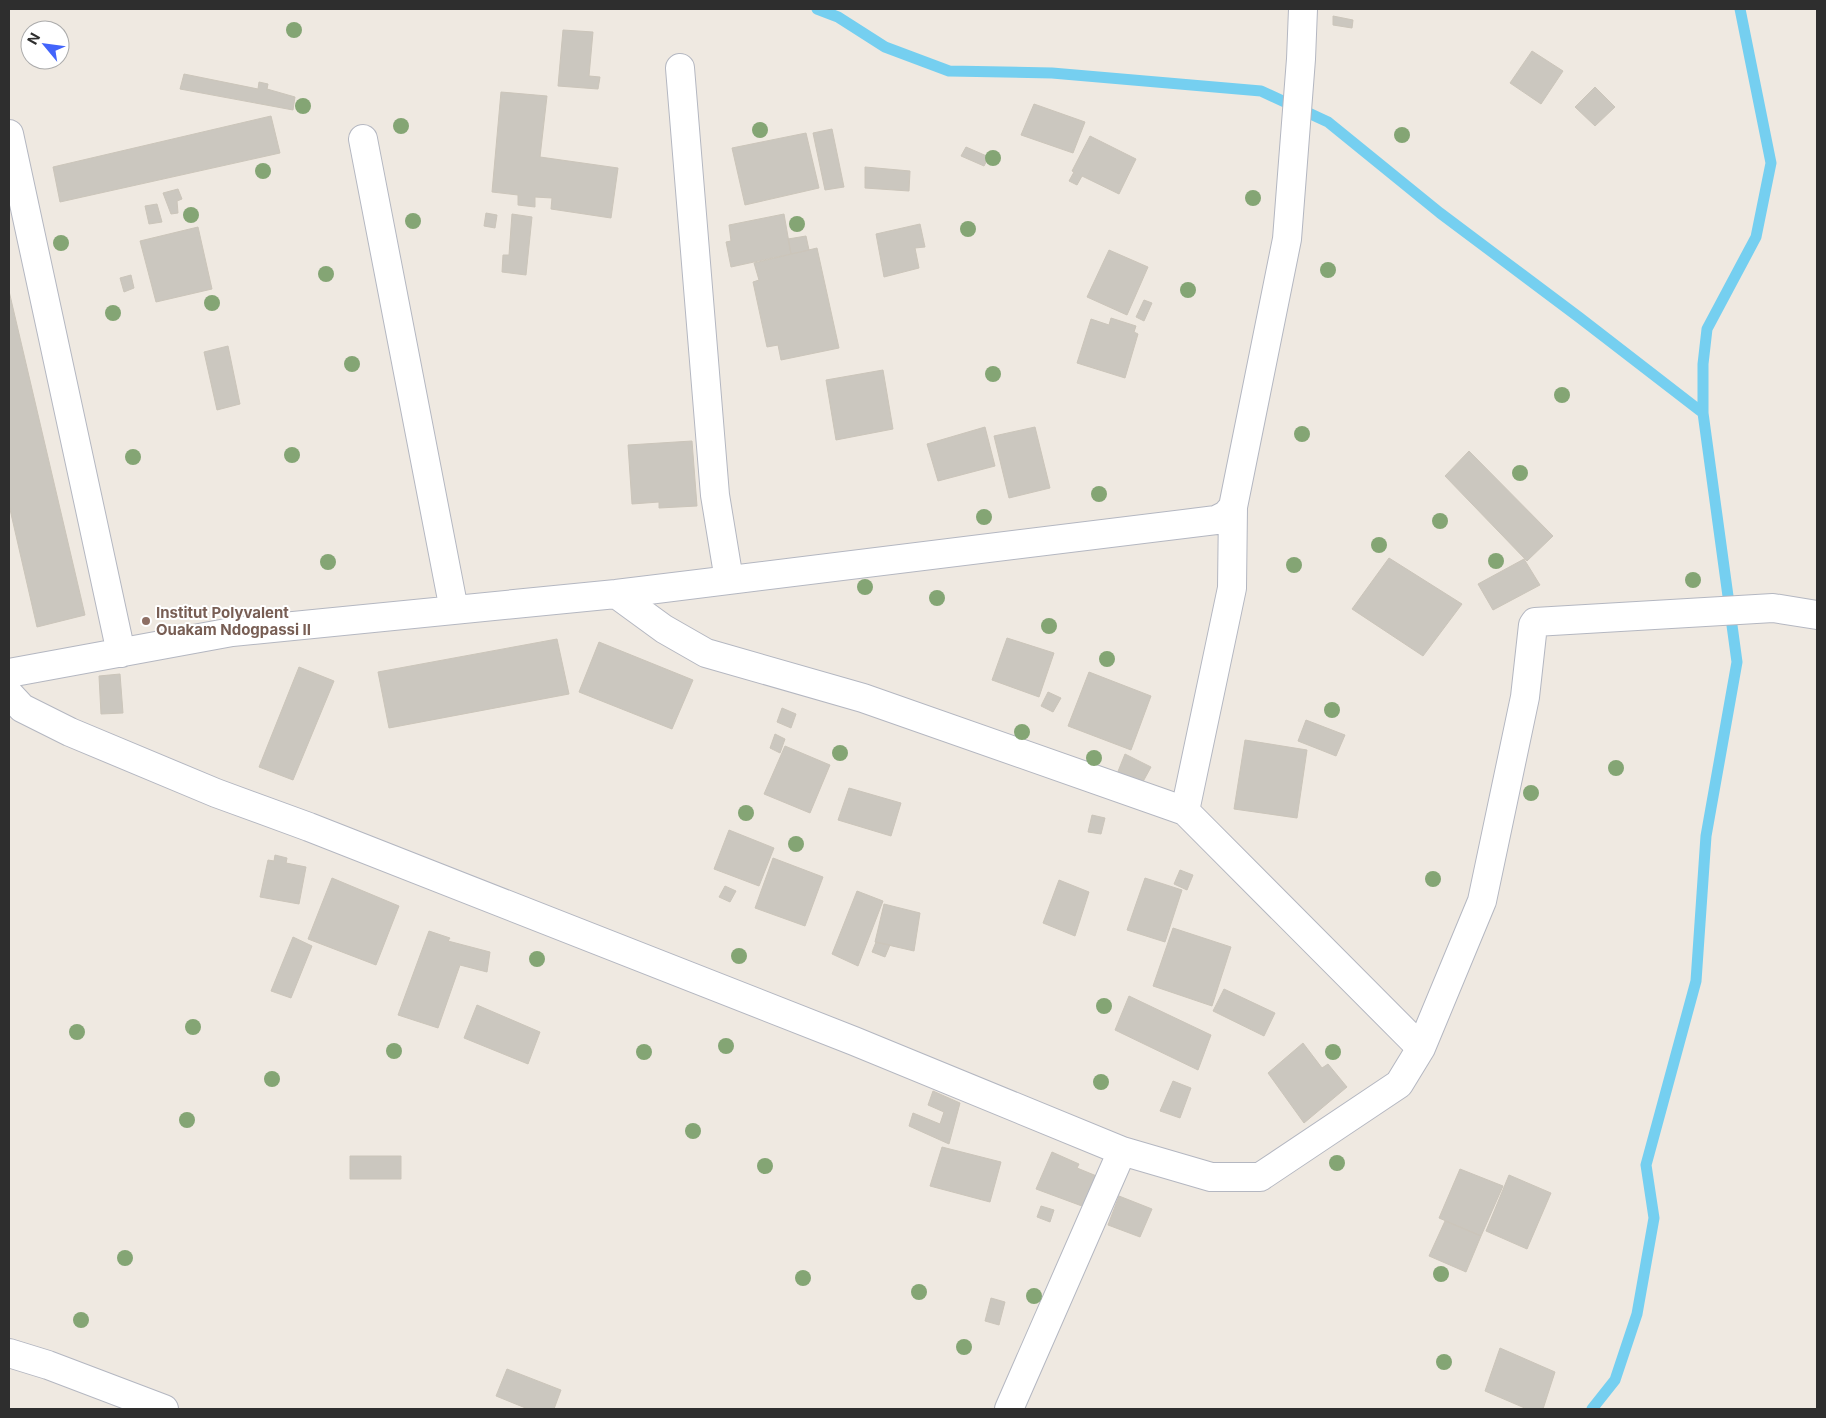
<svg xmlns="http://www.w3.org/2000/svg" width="1826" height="1418" viewBox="0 0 1826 1418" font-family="Inter,sans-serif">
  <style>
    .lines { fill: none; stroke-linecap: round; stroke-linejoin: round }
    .stream { stroke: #75cff0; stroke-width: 11 }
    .building { fill: #cbc7bf; stroke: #cbc5ba }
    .minor-casing { stroke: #b4b7c1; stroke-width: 30 }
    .minor { stroke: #fff; stroke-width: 28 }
    .tree { fill: #84a574 }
    .education-dot { fill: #8d6e63; stroke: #fff; stroke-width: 2 }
    .labels { text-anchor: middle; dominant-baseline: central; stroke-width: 4; stroke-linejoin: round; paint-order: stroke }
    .education-label { font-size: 15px; font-weight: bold; fill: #785e54; stroke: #fff; text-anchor: start }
  </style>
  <rect width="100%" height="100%" fill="#efe9e1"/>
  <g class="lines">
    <!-- stream -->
    <path class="stream" d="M817,9L838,17L885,47L949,71L1052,73L1261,91L1328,122L1440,213L1580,318L1703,413
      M1592,1409L1615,1380L1637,1314L1654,1218L1646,1165L1696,981L1706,836L1737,662L1703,413V364L1707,329L1756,237L1771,163L1740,9"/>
  </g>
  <!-- building -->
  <path class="building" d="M1333,16L1353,20L1352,28L1333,25Z
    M563,30L593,32L589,76L600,77L598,89L558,86Z
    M1532,51L1563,71L1541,104L1510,83Z
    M184,74L258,89L259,82L268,84L267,89L295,97L293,110L180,89Z
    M1595,87L1615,107L1595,126L1575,107Z
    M501,92L547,96L540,157L618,168L611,218L551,209L552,198L535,197V207L518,205V195L492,192Z
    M1034,104L1085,122L1073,153L1021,135Z
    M271,116L280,153L60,202L53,167Z
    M832,129L844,187L825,190L813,133Z
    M806,133L819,188L745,205L732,148Z
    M1090,136L1136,159L1119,194L1082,176L1077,185L1069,181L1074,172L1072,171Z
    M966,147L989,157L984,166L961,156Z
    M865,167L910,171L909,191L865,188Z
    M178,189L182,199L177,201L178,213L171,214L163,193Z
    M157,204L162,222L149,224L145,206Z
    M486,213L497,215L495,228L484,226Z
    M512,214L532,217L526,275L502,272L503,255H509Z
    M784,214L791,254L731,267L726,242L731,241L729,225Z
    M920,224L925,247L915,248L919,268L884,277L876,234Z
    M198,227L212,289L156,302L140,241Z
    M806,236L809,250L791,254L788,239Z
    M817,248L839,348L781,360L778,345L767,347L753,282L759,280L754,263Z
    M1109,250L1148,267L1127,315L1087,297Z
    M131,275L134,288L124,292L120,278Z
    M9,291L85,615L37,627L9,505Z
    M1144,300L1152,303L1144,321L1136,317Z
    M1111,318L1136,326L1134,332L1138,334L1125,378L1077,363L1091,319L1109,325Z
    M228,346L240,404L217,410L204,352Z
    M883,370L893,429L836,440L826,380Z
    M985,427L995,466L938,481L927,444Z
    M1035,427L1050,488L1009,498L994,436Z
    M692,441L697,506L659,508V502L632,504L628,445Z
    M1469,451L1553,536L1527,561L1445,476Z
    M1389,558L1462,604L1423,656L1352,609Z
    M1524,559L1540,585L1493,610L1478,584Z
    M1007,638L1054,653L1039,697L992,680Z
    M557,639L569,694L389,728L378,672Z
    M599,642L693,680L672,729L579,692Z
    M299,667L334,681L293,780L259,767Z
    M1089,672L1151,696L1131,750L1068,726Z
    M120,674L123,713L101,714L99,676Z
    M1048,692L1061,698L1053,712L1041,706Z
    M782,708L796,714L791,728L777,722Z
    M1306,720L1345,735L1336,756L1298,741Z
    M775,734L785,739L780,753L770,748Z
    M1245,740L1307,750L1297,818L1234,809Z
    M785,746L830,765L810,813L764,794Z
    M1125,754L1151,767L1139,789L1115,779Z
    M849,788L901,803L891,836L838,820Z
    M1092,815L1105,818L1101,834L1088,832Z
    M729,830L774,848L759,886L714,869Z
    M275,855L287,858L286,863L306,867L299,904L260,897L268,860L274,861Z
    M773,858L823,877L805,926L755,908Z
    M1180,870L1193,875L1187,890L1174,884Z
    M332,878L399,906L376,965L308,939Z
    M1145,878L1182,890L1165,942L1127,930Z
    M1059,880L1089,892L1075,936L1043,923Z
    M725,886L736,891L730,902L719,897Z
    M857,891L883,901L858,966L832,954Z
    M884,904L920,913L914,951L875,942Z
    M1173,928L1231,947L1212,1006L1153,986Z
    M429,931L450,938L448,941L490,952L487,972L460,965L438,1028L398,1015Z
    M293,937L312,946L291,998L271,991Z
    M876,942L890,945L885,957L872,952Z
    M1224,989L1275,1013L1264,1036L1213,1011Z
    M1129,996L1211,1035L1198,1070L1115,1030Z
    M477,1005L540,1032L528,1064L464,1038Z
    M1303,1043L1322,1068L1328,1064L1347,1087L1304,1123L1268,1073Z
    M1173,1081L1191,1088L1180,1118L1160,1111Z
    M933,1091L960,1103L949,1144L909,1126L913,1113L940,1124L944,1112L928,1105Z
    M942,1147L1001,1162L990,1202L930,1186Z
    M1052,1152L1079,1164L1077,1168L1104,1179L1090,1209L1036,1189Z
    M350,1156H401V1179H350Z
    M1460,1169L1503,1186L1481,1236L1439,1218Z
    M1509,1175L1551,1193L1527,1249L1486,1231Z
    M1119,1196L1152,1209L1140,1237L1108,1225Z
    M1041,1206L1054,1210L1050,1222L1037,1217Z
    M1445,1221L1481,1236L1466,1272L1429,1256Z
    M991,1298L1005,1302L999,1325L985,1321Z
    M1500,1348L1555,1372L1543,1409H1527L1485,1391Z
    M507,1369L561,1390L554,1409H528L496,1396Z"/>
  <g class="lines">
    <defs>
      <path id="minor" d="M680,68L715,495L729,580
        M9,134L121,653
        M363,139L454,610
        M616,594L664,629L706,653L863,698L1185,811L1421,1048
        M9,673L232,632L616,594L1216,520L1226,515L1233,507L1287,239L1301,59L1303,9
        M9,694L22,708L70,732L216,793L309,827L854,1041L1122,1151L1211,1177H1260L1399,1084L1421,1048L1482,901L1525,697L1533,625L1535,622L1773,608L1817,615
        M1185,811L1232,588L1233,507
        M9,1353L48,1365L164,1409
        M1009,1409L1122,1151"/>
    </defs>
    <!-- minor casing -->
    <use href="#minor" class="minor-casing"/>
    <!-- minor -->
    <use href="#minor" class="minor"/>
  </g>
  <!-- trees -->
  <g class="tree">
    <circle cx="294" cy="30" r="8"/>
    <circle cx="303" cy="106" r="8"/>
    <circle cx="401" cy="126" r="8"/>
    <circle cx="760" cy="130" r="8"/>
    <circle cx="1402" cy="135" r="8"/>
    <circle cx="993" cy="158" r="8"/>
    <circle cx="263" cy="171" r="8"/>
    <circle cx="1253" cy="198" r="8"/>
    <circle cx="191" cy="215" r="8"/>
    <circle cx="413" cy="221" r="8"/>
    <circle cx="797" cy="224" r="8"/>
    <circle cx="968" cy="229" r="8"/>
    <circle cx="61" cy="243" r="8"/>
    <circle cx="1328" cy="270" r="8"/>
    <circle cx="326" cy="274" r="8"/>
    <circle cx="1188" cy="290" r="8"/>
    <circle cx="212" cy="303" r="8"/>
    <circle cx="113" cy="313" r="8"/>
    <circle cx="352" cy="364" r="8"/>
    <circle cx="993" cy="374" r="8"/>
    <circle cx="1562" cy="395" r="8"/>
    <circle cx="1302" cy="434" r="8"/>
    <circle cx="292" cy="455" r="8"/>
    <circle cx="133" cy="457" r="8"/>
    <circle cx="1520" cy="473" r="8"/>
    <circle cx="1099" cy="494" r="8"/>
    <circle cx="984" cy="517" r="8"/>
    <circle cx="1440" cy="521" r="8"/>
    <circle cx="1379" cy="545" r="8"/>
    <circle cx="1496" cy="561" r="8"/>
    <circle cx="328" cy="562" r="8"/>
    <circle cx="1294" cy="565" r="8"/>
    <circle cx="1693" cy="580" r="8"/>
    <circle cx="865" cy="587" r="8"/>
    <circle cx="937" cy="598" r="8"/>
    <circle cx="1049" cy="626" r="8"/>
    <circle cx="1107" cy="659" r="8"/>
    <circle cx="1332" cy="710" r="8"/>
    <circle cx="1022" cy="732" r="8"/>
    <circle cx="840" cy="753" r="8"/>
    <circle cx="1094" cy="758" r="8"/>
    <circle cx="1616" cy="768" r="8"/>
    <circle cx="1531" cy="793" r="8"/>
    <circle cx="746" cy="813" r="8"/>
    <circle cx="796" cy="844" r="8"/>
    <circle cx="1433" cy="879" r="8"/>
    <circle cx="739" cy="956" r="8"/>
    <circle cx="537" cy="959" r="8"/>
    <circle cx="1104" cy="1006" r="8"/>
    <circle cx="193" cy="1027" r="8"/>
    <circle cx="77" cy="1032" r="8"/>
    <circle cx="726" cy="1046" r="8"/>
    <circle cx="394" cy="1051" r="8"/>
    <circle cx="644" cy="1052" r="8"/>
    <circle cx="1333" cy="1052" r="8"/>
    <circle cx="272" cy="1079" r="8"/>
    <circle cx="1101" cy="1082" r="8"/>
    <circle cx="187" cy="1120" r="8"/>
    <circle cx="693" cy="1131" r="8"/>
    <circle cx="1337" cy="1163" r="8"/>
    <circle cx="765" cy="1166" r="8"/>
    <circle cx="125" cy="1258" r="8"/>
    <circle cx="1441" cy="1274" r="8"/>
    <circle cx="803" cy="1278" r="8"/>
    <circle cx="919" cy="1292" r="8"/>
    <circle cx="1034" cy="1296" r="8"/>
    <circle cx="81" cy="1320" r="8"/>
    <circle cx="964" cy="1347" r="8"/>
    <circle cx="1444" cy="1362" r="8"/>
  </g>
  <!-- markers -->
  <circle class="education-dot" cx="146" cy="621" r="5"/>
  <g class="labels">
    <!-- education labels -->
    <g class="education-label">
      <text x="156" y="612">Institut Polyvalent<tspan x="156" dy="17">Ouakam Ndogpassi II</tspan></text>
    </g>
  </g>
  <!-- border -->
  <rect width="1826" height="1418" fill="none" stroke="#2e2e2e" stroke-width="20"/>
  <!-- north arrow -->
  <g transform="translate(45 45) rotate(299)"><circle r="24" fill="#ffffff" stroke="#ababab"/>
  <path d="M0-4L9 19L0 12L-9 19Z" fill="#4264fb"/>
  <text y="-8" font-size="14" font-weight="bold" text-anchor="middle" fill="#2e2e2e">N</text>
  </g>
</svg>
